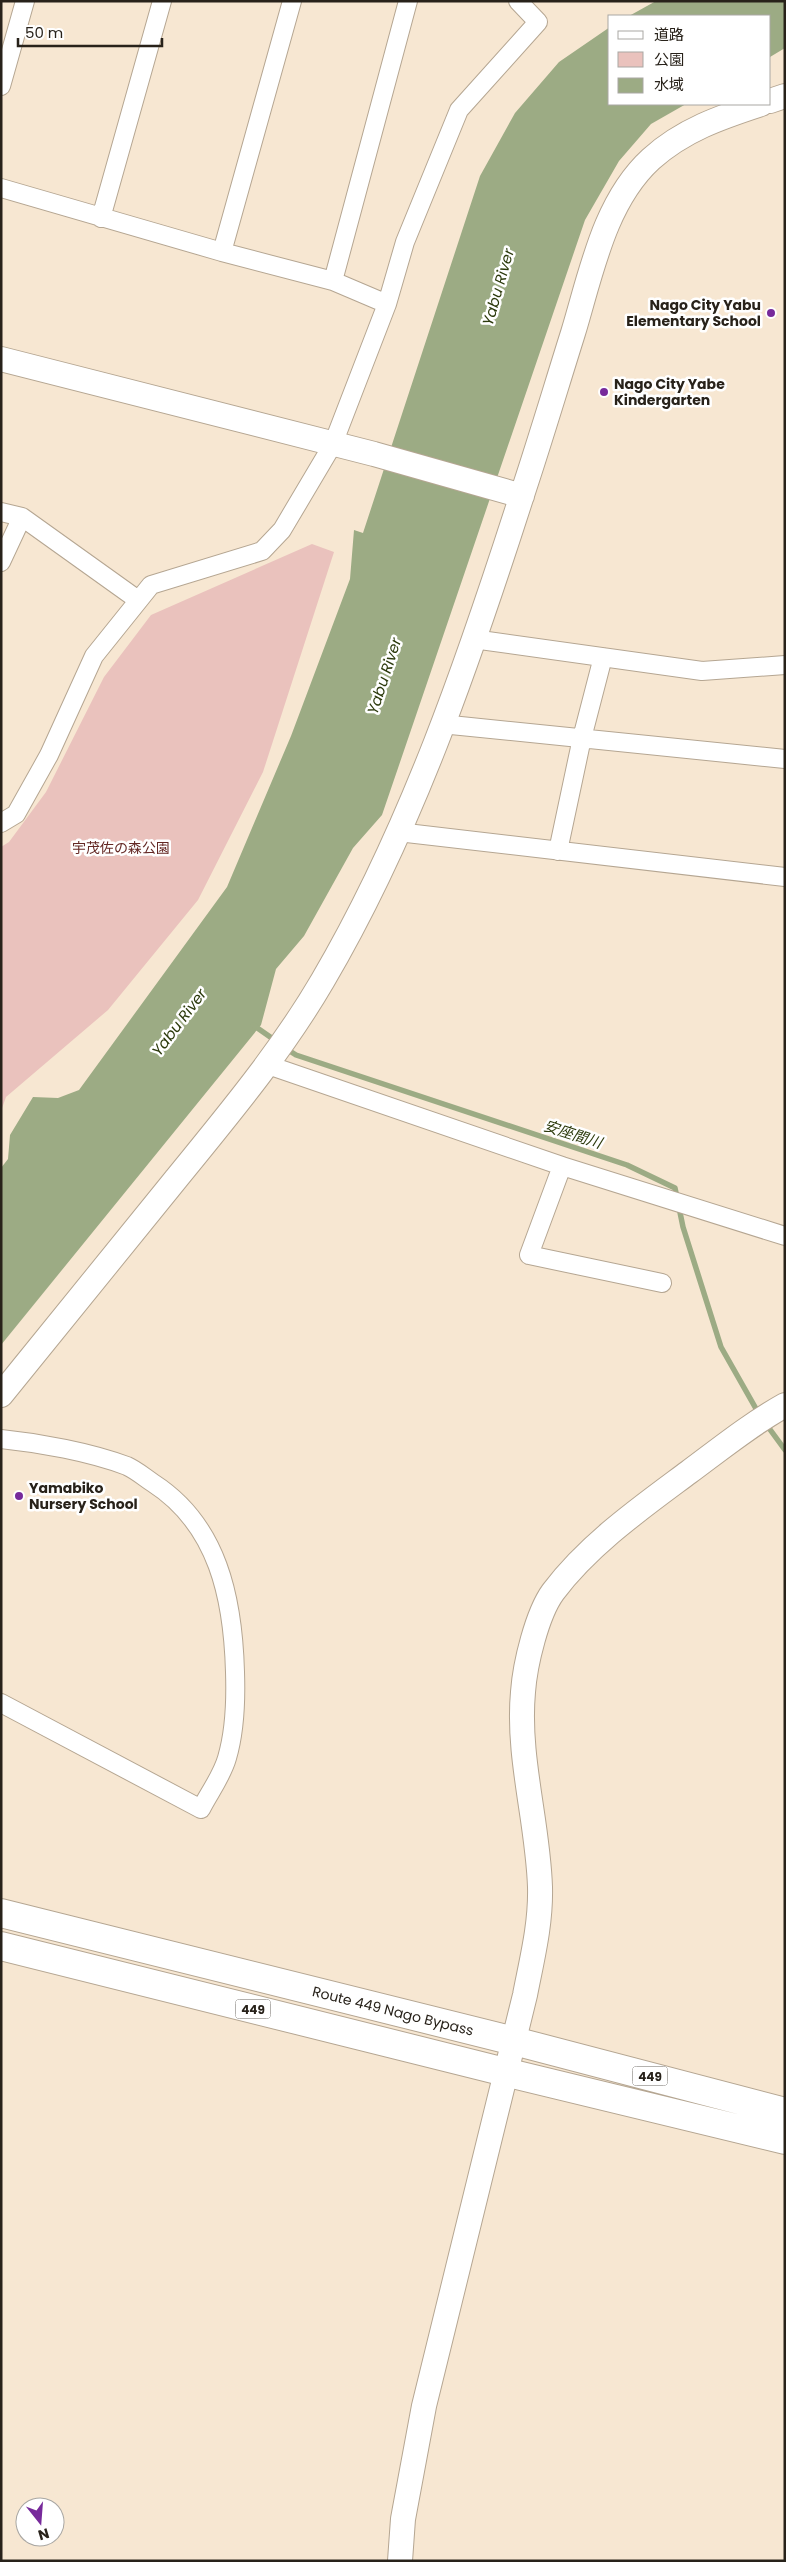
<svg xmlns="http://www.w3.org/2000/svg" width="786" height="2562" viewBox="0 0 786 2562" font-family="Poppins,'Noto Sans JP',sans-serif">
  <style>
    .green { fill: #eac2bd }
    .water { fill: #9cab84 }
    .lines { fill: none; stroke-linecap: round; stroke-linejoin: round }
    .stream { stroke: #9cab84; stroke-width: 5.5 }
    .street-casing { stroke: #b5a692; stroke-width: 20 }
    .secondary-casing { stroke: #b5a692; stroke-width: 26 }
    .highway-casing { stroke: #b5a692; stroke-width: 30 }
    .street { stroke: #fff; stroke-width: 18 }
    .secondary { stroke: #fff; stroke-width: 24 }
    .highway { stroke: #fff; stroke-width: 28 }
    .poi-dot { fill: #772a9b; stroke: #fff; stroke-width: 2 }
    .labels { text-anchor: middle; dominant-baseline: central; stroke-width: 5; stroke-linejoin: round; paint-order: stroke }
    .shield { fill: #fff; stroke: #68645f; stroke-width: 1 }
    .shield-label { font-size: 12px; font-weight: bold; fill: #28221a }
    .poi-label { font-size: 14px; font-weight: bold; fill: #28221a; stroke: #fff; text-anchor: start }
    .park-label { font-size: 14px; fill: #642824; stroke: #fff }
    .street-label { font-size: 14px; fill: #28221a; stroke: #fff }
    .water-label { font-size: 15px; font-style: italic; fill: #2c3a0c; stroke: #fff }
  </style>
  <rect width="100%" height="100%" fill="#f7e7d2"/>
  <!-- green -->
  <path class="green" d="M312,544L334,552L263,772L198,900L108,1010L6,1097L1,1111V847L9,842L46,792L104,677L151,615Z"/>
  <!-- water -->
  <path class="water" d="M656,1H785V48L770,57V16H629Z
    M610,27V104H686L651,124L619,161L585,220L382,815L353,848L304,936L276,969L261,1025L1,1345V1168L8,1159L10,1135L33,1097L58,1098L79,1090L227,887L291,736L350,579L354,530L363,533L480,176L515,113L559,62Z"/>
  <g class="lines">
    <!-- stream -->
    <path class="stream" d="M253,1025L276,1041
      M285,1048L296,1055L627,1165L675,1188L683,1227L721,1347L759,1414
      M766,1424L785,1450"/>
    <defs>
      <path id="street" d="M1,86L25,1
        M1,188L222,252L333,281L387,304
        M101,218L162,1
        M222,252L292,1
        M333,281L408,1
        M1,512L22,517L138,600
        M1,562L22,517
        M473,639L702,671L785,665
        M441,724L785,759
        M1,823L16,814L49,755L94,656L151,585L262,551L282,530L333,444L387,304L405,242L459,110L538,22L518,1
        M398,832L785,877
        M558,851L582,738L603,657
        M268,1065L562,1166L785,1236
        M562,1166L529,1255L662,1283
        M1,1439C40,1443 90,1452 127,1466C136,1470 144,1477 153,1483C218,1525 233,1598 235,1672C236,1701 235,1731 227,1758C222,1776 209,1793 201,1809L1,1703"/>
      <path id="secondary" d="M770,101L785,96
        M1,359L374,454L522,496
        M1,1395C60,1323 118,1251 176,1179C228,1115 281,1052 323,980C411,830 469,660 522,495C540,441 556,387 573,333C591,274 604,202 651,159C683,130 721,117 761,104
        M400,2561L403,2519L424,2406L525,1995C532,1959 541,1924 540,1887C538,1822 517,1757 523,1692C525,1664 537,1614 553,1592C589,1544 642,1507 689,1472C720,1449 751,1424 785,1405"/>
      <path id="highway" d="M1,1913L514,2041L785,2112
        M1,1946L505,2072L785,2140"/>
    </defs>
    <!-- street casing -->
    <use href="#street" class="street-casing"/>
    <!-- secondary casing -->
    <use href="#secondary" class="secondary-casing"/>
    <!-- highway casing -->
    <use href="#highway" class="highway-casing"/>
    <!-- street -->
    <use href="#street" class="street"/>
    <!-- secondary -->
    <use href="#secondary" class="secondary"/>
    <!-- highway -->
    <use href="#highway" class="highway"/>
  </g>
  <!-- markers -->
  <g class="poi-dot">
    <circle cx="771" cy="313" r="5"/>
    <circle cx="604" cy="392" r="5"/>
    <circle cx="19" cy="1496" r="5"/>
  </g>
  <g class="labels">
    <!-- shield labels -->
    <g class="shield">
      <rect x="235.5" y="1999.5" width="35" height="19" rx="4"/>
      <rect x="632.5" y="2066.5" width="35" height="19" rx="4"/>
    </g>
    <g class="shield-label">
      <text x="253" y="2009">449</text>
      <text x="650" y="2076">449</text>
    </g>
    <!-- poi labels -->
    <g class="poi-label">
      <text x="761" y="305" text-anchor="end">Nago City Yabu<tspan x="761" dy="16">Elementary School</tspan></text>
      <text x="614" y="384">Nago City Yabe<tspan x="614" dy="16">Kindergarten</tspan></text>
      <text x="29" y="1488">Yamabiko<tspan x="29" dy="16">Nursery School</tspan></text>
    </g>
    <!-- park labels -->
    <g class="park-label">
      <text x="121" y="848">宇茂佐の森公園</text>
    </g>
    <!-- street labels -->
    <g class="street-label">
      <text transform="translate(393 2011) rotate(14)">Route 449 Nago Bypass</text>
    </g>
    <!-- water labels -->
    <g class="water-label">
      <text transform="translate(498 287) rotate(-74)">Yabu River</text>
      <text transform="translate(384 676) rotate(-72)">Yabu River</text>
      <text transform="translate(179 1022) rotate(-53)">Yabu River</text>
      <text transform="translate(573 1134) rotate(18)">安座間川</text>
    </g>
  </g>
  <!-- border -->
  <rect width="786" height="2562" fill="none" stroke="#28221a" stroke-width="5"/>
  <!-- legend -->
  <rect x="608" y="15" width="162" height="90" fill="#ffffff" stroke="#a9a7a3"/>
  <rect x="618" y="31" width="25" height="8" fill="#ffffff" stroke="#a9a7a3"/>
  <text x="654" y="40" font-size="15" fill="#28221a">道路</text>
  <rect x="618" y="52" width="25" height="15" fill="#eac2bd" stroke="#a9a7a3"/>
  <text x="654" y="65" font-size="15" fill="#28221a">公園</text>
  <rect x="618" y="78" width="25" height="15" fill="#9cab84" stroke="#a9a7a3"/>
  <text x="654" y="90" font-size="15" fill="#28221a">水域</text>
  <!-- north arrow -->
  <g transform="translate(40 2522) rotate(163)"><circle r="24" fill="#ffffff" stroke="#a9a7a3"/>
  <path d="M0-4L9 19L0 12L-9 19Z" fill="#772a9b"/>
  <text y="-8" font-size="14" font-weight="bold" text-anchor="middle" fill="#28221a">N</text>
  </g>
  <!-- scale -->
  <path d="M18 38v8h144v-8" fill="none" stroke="#28221a" stroke-width="2.5"/>
  <text x="25" y="38" font-size="15" fill="#28221a" stroke="#ffffff" stroke-width="4" paint-order="stroke">50 m</text>
</svg>
